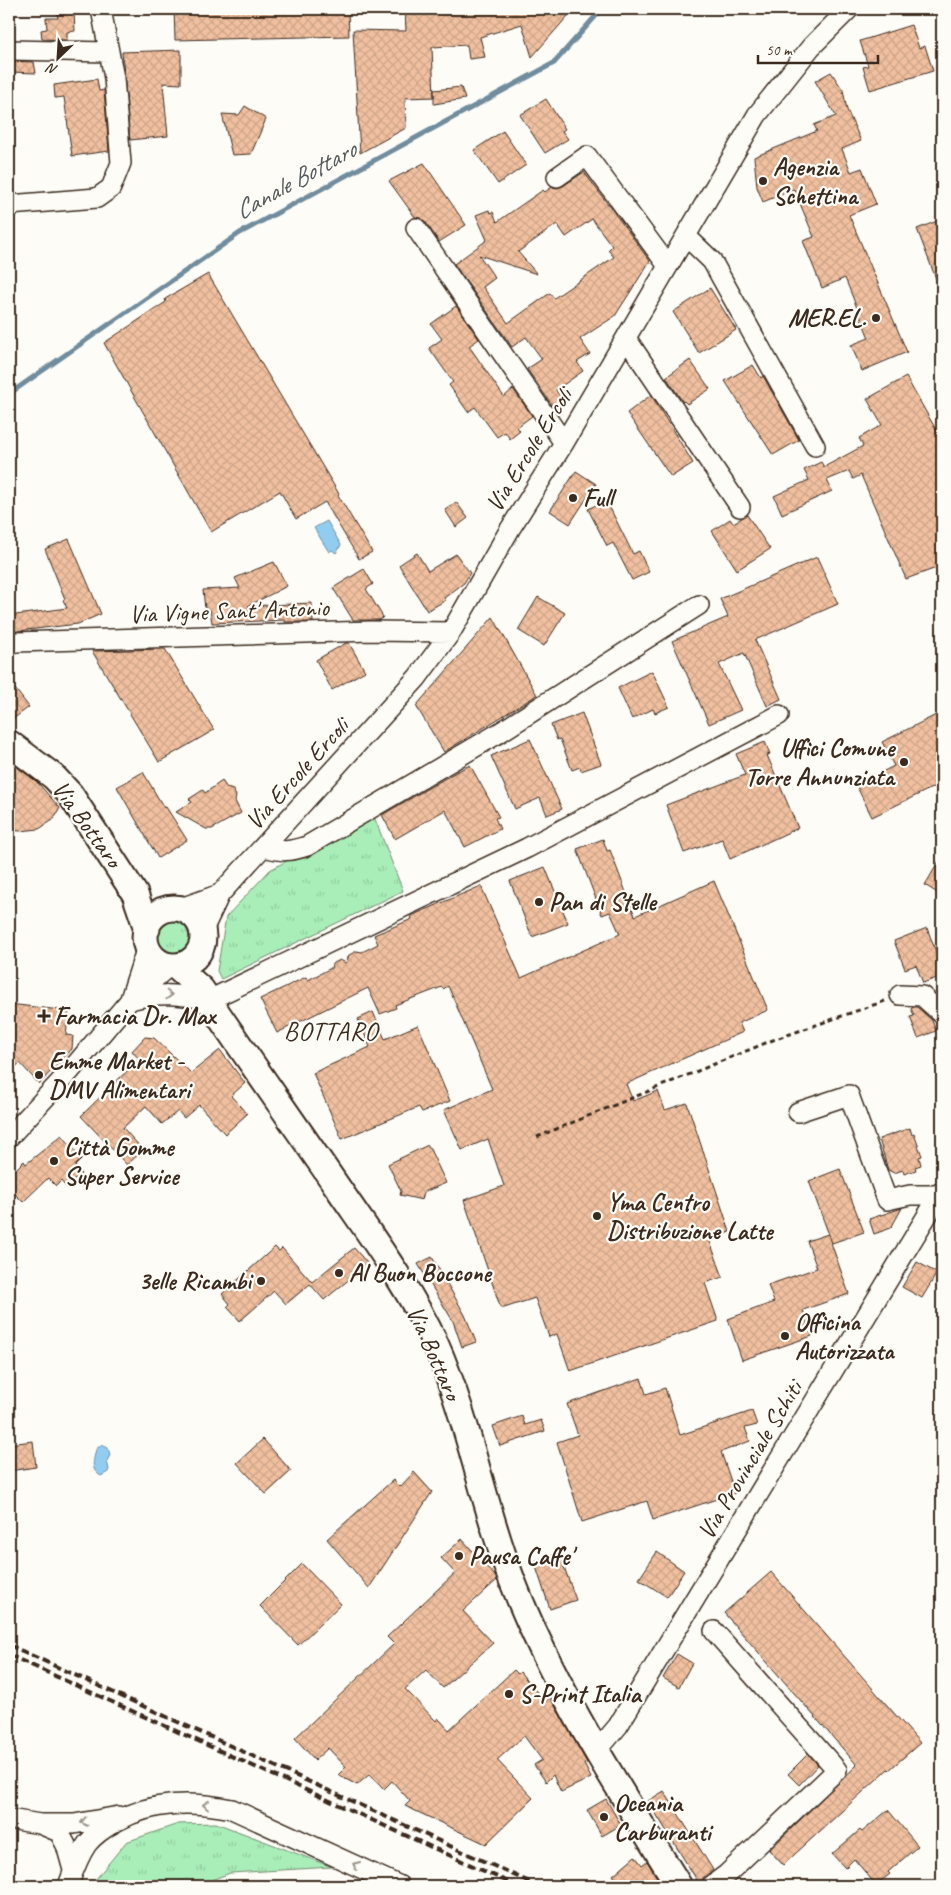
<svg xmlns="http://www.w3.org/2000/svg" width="951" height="1895" viewBox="0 0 951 1895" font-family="Caveat,sans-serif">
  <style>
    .grass { fill: url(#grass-tufts); stroke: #728c6c }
    .water { fill: #91cdf1; stroke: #6f8c9d }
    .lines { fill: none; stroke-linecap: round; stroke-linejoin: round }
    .stream { stroke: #6f8c9d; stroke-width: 5 }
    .building { fill: url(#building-cross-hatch); stroke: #3b2a1e; fill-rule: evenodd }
    .minor-casing { stroke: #3b2a1e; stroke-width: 22 }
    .major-casing { stroke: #3b2a1e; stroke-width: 29 }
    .path { stroke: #3b2a1e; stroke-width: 3; stroke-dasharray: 5 4; stroke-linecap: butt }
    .minor { stroke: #fdfcf7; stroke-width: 19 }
    .major { stroke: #fdfcf7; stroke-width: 25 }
    .rail { stroke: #3b2a1e; stroke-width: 4; stroke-dasharray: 8 4; stroke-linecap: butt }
    .oneway { stroke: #9c938a }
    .poi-dot { fill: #3b2a1e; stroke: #fdfcf7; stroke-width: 2 }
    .labels { text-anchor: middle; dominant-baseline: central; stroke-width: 4.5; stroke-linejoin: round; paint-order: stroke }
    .poi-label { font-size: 25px; font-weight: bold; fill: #3b2a1e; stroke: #fdfcf7; text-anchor: start }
    .street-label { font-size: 25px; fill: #3b2a1e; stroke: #fdfcf7 }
    .water-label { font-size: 26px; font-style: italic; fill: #555b5d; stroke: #fdfcf7 }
    .neighbourhood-label { font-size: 26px; letter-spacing: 1px; fill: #3b2a1e; stroke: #fdfcf7 }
  </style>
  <defs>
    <pattern id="grass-tufts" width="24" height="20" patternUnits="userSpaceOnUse" patternTransform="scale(1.25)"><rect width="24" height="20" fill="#a9eeb9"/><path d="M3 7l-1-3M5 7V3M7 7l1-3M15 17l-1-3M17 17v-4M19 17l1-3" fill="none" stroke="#92cc9f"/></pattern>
    <pattern id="building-cross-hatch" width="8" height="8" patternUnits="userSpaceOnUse" patternTransform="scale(1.25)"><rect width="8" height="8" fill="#f0c0a0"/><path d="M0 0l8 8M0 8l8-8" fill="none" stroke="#cfa589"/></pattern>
  </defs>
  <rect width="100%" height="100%" fill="#fdfcf7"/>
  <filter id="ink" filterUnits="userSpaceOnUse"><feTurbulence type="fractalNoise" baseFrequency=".02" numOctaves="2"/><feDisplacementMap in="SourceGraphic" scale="10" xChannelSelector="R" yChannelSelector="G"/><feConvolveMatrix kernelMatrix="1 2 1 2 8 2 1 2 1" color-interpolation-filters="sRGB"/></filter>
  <g filter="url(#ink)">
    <!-- grass -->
    <path class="grass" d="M373,814L403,891L221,979L217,971L226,917L270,870Z
      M157 937a16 16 0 1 1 32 0a16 16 0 1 1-32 0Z
      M216,1823L332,1867L230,1873L196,1886H93L96,1879L126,1842L178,1824Z"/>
    <!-- water -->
    <path class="water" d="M327,521L341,545L336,553L332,550L329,552L314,528Z
      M102,1445L108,1448L110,1455L107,1461L109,1469L108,1472L101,1476C89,1469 94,1460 96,1449Z"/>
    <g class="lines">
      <!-- stream -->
      <path class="stream" d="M9,394L240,233L554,63L602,9"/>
    </g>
    <!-- building -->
    <path class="building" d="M174,9H348L349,36L175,40Z
      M405,9H574L532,57L522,24L480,37L485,57L469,59L467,45L432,47L434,97L405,98L406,128L360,153L353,30L406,31Z
      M74,12L75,31L67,32V40L42,39L41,30L47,29L46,18H58L57,13Z
      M911,25L919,48L925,46L933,71L870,90L863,67L868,66L860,41Z
      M181,50V84L163,83L168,136L130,140L122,52Z
      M9,61L34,62L36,73L9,72Z
      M831,72L843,90L847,110L861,141L842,149L851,172L862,168L876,204L849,215L907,352L862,371L851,345L869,338L845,278L822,288L803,241L814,237L794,189L763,202L757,187L754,157L817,131L814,125L836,116L815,81Z
      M97,79L99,91L104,90L109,151L72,156L64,97L55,98L54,85Z
      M461,87L465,99L434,104V90Z
      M546,99L565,129L562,131L568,139L545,153L520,115Z
      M245,106L266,119L251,154L232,155L222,114L239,115Z
      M503,131L526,165L498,184L474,150Z
      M424,163L466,225L439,242L425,221L420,218L415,217L389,181Z
      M584,172L650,261L615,316L580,339L590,354L577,362L583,371L556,390L564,402L556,411L527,369L542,359L526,337L512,347L454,264L487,240L476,215L489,210L490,213L493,212L497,222L543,190L545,192L552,187L557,188L563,186ZM592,219L612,246L608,250L614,257L554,298L550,293L508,323L483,287L495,278L479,255L537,274L518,252L557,224L566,237Z
      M942,219V292H941L917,229Z
      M208,274L339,494L338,495L372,552L359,559L325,502L296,519L280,491L211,532L104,343L166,302L165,299Z
      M710,288L736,330L699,353L673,312Z
      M456,306L479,339L469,346L504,397L513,389L532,416L517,427L520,431L510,439L505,432L497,437L475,407L468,412L449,385L453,382L429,348L442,339L431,324Z
      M690,360L710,389L687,404L684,401L683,402L666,377Z
      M753,365L761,378L763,376L799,440L773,455L725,381Z
      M906,377L942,440V566L906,579L861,475L853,479L849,471L827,480L832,491L782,514L774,496L809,480L804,470L821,462L824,467L863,446L859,438L882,425L867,399Z
      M651,395L693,463L671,477L627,413Z
      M576,471L596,484L570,524L550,511Z
      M606,500L633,554L639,551L649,572L632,580L613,543L607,546L588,509Z
      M456,502L468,518L456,527L445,510Z
      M747,515L770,549L737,570L712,531L730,519L733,523Z
      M69,539L101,614L78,624L9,632V616L67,608L63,600L65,599L45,549Z
      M417,553L428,571L456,554L470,573L464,583L444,598L446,600L427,611L399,565Z
      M817,557L838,604L755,640L781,699L767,706L744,653L719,664L741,710L709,724L672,641L728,617L720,599Z
      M274,562L287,586L248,606L312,603L313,622H285V620L212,623L210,610L205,609L203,590L240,588L235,578Z
      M364,569L373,584L366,589L383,617L380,620H353L333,588Z
      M538,597L565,613L544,646L518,630Z
      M493,617L537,695L444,752L416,706Z
      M346,643H349L365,671L332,690L316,660Z
      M165,649L214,730L159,762L92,651Z
      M652,671L669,707L655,713L653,709L632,719L618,688Z
      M9,681L29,707L9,722Z
      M942,712V783L872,817L856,785L894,766L882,742Z
      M582,713L601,764L581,771L580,767L572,770L560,739L557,740L551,725Z
      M530,739L562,809L547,815L540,798L515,809L491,756Z
      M765,742L770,754L767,755L798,828L730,859L722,839L684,853L666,805L745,775L736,754Z
      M9,761L36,781L60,808L53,820L39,829L20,831L9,830Z
      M470,765L499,817L495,818L500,829L465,847L445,810L395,839L382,815L456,772Z
      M143,772L164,808L166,807L187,840L158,858L117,787Z
      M222,781L227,788L233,790L236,796L235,801L241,813L212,829H206L176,812L192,802L189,799L203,790L205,793Z
      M603,839L607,851L610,850L635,916L714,881L768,1010L739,1023L743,1032L626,1084L633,1101L658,1091L665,1110L687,1103L730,1232L709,1239L723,1277L705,1283L718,1321L570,1371L557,1334L549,1337L535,1298L501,1309L464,1200L504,1186L488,1139L462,1150L444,1110L492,1089L448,986L443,989L442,987L395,1005L396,1008L380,1014L368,988L277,1033L260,999L306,977L308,980L331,968L332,964L340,960L346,963L349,955L357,951L362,952L378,944L374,935L412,919L411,916L481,886L521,978L620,934L610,912L602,915L577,849Z
      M942,856V896L925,885Z
      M545,867L568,923L532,937L510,881Z
      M927,928L942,968V976L923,983L916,965L905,969L894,941Z
      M9,1004L69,1011L66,1035L73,1036L72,1049L39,1084L20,1063L9,1072Z
      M915,1007H917L932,1020L936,1031L918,1038L910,1017L914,1016L911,1008Z
      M373,1012L385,1039L418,1025L450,1101L422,1112L419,1107L342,1139L313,1073L370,1047L358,1019Z
      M145,1037L154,1038L191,1073L220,1050L245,1083L231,1096L247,1114L225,1134L199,1105L184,1118L178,1111L162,1124L146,1106L123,1128L143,1150L127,1165L81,1116L139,1059L132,1051Z
      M910,1128L912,1135L914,1134L922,1156L919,1157L921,1165L915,1167L916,1170L904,1174L903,1170L894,1173L888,1170L879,1139Z
      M62,1135L82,1159L75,1166L81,1174L66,1187L61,1181L56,1186L48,1178L23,1202L9,1188V1176L24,1161L26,1164Z
      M428,1145L446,1183L424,1192L422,1200L400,1195L401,1191L388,1164Z
      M840,1169L864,1232L832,1243L809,1181Z
      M902,1208L891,1228L874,1234L869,1219Z
      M828,1234L849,1294L803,1310L812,1336L742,1360L728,1319L774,1302L768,1285L817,1268L807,1241Z
      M275,1247L279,1251L282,1248L312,1282L354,1248L368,1264L324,1300L310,1284L286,1304L274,1291L240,1321L227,1307L230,1304L222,1294Z
      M432,1257L465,1315L476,1342L462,1347L453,1321L418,1264Z
      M917,1262L937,1273L922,1298L902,1287Z
      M641,1378L646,1394L665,1388L680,1435L752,1411L757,1425L745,1428L750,1441L721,1452L735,1493L653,1520L647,1501L582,1522L557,1442L578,1435L567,1404Z
      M522,1416L525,1425L541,1420L545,1431L500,1446L493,1426Z
      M263,1439L291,1471L266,1494L237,1463Z
      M33,1441L36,1467L9,1471V1444Z
      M414,1472L432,1492L369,1588L327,1539L393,1480L400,1487Z
      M462,1539L495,1576L497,1580L463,1611L493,1643L443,1688L426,1670L405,1689L436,1721L438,1718L449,1730L514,1670L518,1674L520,1672L545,1702L550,1697L587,1763L584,1764L591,1778L561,1792L553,1775L546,1782L534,1765L542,1760L524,1736L497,1760L533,1798L486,1844L405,1806L410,1801L392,1781L384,1789L370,1774L357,1785L338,1775L346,1767L328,1748L315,1760L295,1738L394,1644L387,1637L455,1573L441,1558Z
      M657,1552L684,1571L667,1597L639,1579Z
      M559,1553L576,1600L550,1609L534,1561Z
      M302,1564L341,1604L298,1645L260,1606Z
      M771,1572L920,1743L889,1770L888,1769L783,1865L769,1850L857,1765L724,1613Z
      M677,1654L692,1663L679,1687L663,1678Z
      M808,1754L818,1765L799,1785L788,1774Z
      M664,1791L713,1870L704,1877L700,1885L648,1801Z
      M606,1799L621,1825L602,1836L587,1810Z
      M888,1810L918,1846L888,1872L890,1874L876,1885L854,1859L845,1868L832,1854L860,1830L862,1832Z
      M635,1856L642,1865L647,1861L662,1886H621L613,1875Z"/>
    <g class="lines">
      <defs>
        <path id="minor" d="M9,50L109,52
          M557,177L587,156L668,266
          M9,205L97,198L111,188L121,163L114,78L101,9
          M416,228L564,443
          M686,236L712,261L815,446
          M626,338L740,507
          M9,644L16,642L371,631L451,632
          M264,847C282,852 289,852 307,846L499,733L699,605
          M178,909L220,894
          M202,932L220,894L417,678L451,632L510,529L564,443L757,115L811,47L849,9
          M900,995L922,996L942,1014
          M130,999L147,947
          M130,1000C159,992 180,994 209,1000L527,848L779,715
          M798,1112L849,1095L887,1200L910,1195H940
          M9,1137L71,1070L130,1000L169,966
          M596,1752L618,1726L942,1191
          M9,1819L40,1824H74L119,1816
          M40,1824L59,1832L66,1845L73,1870
          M68,1886C73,1872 78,1857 87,1844C95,1834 106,1827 117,1821C154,1801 192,1801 232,1809L400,1886
          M711,1886L727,1874L837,1770L714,1631"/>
        <path id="major" d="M9,743L54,777L70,794L135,894L147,929
          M145 937a29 29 0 1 1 58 0a29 29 0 1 1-58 0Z
          M175,966L201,989C246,1056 293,1122 338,1188C373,1239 410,1289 436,1345C469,1420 482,1503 512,1580C554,1689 618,1787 679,1886"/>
      </defs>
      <!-- minor casing -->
      <use href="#minor" class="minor-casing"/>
      <!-- major casing -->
      <use href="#major" class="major-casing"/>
      <!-- path -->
      <path class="path" d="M537,1137L773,1040L885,1001"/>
      <!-- minor -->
      <use href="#minor" class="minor"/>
      <!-- major -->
      <use href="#major" class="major"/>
      <!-- rail -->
      <path class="rail" d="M9,1645L538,1886
        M9,1655L517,1886"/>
    </g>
    <!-- one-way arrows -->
    <defs><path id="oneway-chevron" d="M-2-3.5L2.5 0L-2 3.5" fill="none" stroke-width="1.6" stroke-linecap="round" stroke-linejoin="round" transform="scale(1.25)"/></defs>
    <g class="oneway">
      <use href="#oneway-chevron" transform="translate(169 995) rotate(2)"/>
      <use href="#oneway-chevron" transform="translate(206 1805) rotate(-174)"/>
      <use href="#oneway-chevron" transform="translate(84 1822) rotate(168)"/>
      <use href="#oneway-chevron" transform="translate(356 1865) rotate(-155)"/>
    </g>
  </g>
  <!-- markers -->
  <g class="poi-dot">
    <circle cx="763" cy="181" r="5"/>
    <circle cx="876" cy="318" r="5"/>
    <circle cx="573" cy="498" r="5"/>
    <circle cx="904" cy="762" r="5"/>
    <circle cx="539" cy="902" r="5"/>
    <path d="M41.5 1008.5h5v5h5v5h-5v5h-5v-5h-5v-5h5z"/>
    <circle cx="39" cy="1075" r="5"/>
    <circle cx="54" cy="1161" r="5"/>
    <circle cx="597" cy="1216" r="5"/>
    <circle cx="339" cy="1273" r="5"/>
    <circle cx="261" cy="1281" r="5"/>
    <circle cx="785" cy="1336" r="5"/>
    <circle cx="459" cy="1556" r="5"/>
    <circle cx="509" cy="1694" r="5"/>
    <circle cx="604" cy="1817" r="5"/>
  </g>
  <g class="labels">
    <!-- poi labels -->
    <g class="poi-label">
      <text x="773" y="167">Agenzia<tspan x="773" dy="29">Schettina</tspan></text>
      <text x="866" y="318" text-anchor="end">MER.EL.</text>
      <text x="583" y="498">Full</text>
      <text x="894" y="748" text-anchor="end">Uffici Comune<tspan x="894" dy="29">Torre Annunziata</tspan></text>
      <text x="549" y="902">Pan di Stelle</text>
      <text x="54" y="1016">Farmacia Dr. Max</text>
      <text x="49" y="1061">Emme Market -<tspan x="49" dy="29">DMV Alimentari</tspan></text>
      <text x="64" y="1147">Città Gomme<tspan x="64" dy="29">Super Service</tspan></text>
      <text x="607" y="1202">Yma Centro<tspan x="607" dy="29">Distribuzione Latte</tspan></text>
      <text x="349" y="1273">Al Buon Boccone</text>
      <text x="251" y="1281" text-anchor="end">3elle Ricambi</text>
      <text x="795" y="1322">Officina<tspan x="795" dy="29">Autorizzata</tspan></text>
      <text x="469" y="1556">Pausa Caffe'</text>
      <text x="519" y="1694">S-Print Italia</text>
      <text x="614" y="1803">Oceania<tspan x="614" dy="29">Carburanti</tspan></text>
    </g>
    <!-- street labels -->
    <g class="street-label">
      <text transform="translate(529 450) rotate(-58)">Via Ercole Ercoli</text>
      <text transform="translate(229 611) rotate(-2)">Via Vigne Sant' Antonio</text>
      <text transform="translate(297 774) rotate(-48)">Via Ercole Ercoli</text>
      <text transform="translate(87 824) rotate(54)">Via Bottaro</text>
      <text transform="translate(434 1353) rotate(66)">Via Bottaro</text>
      <text transform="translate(750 1460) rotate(-59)">Via Provinciale Schiti</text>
    </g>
    <!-- water labels -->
    <g class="water-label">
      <text transform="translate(295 180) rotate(-29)">Canale Bottaro</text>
    </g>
    <!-- neighbourhood labels -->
    <g class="neighbourhood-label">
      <text x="331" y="1031">BOTTARO</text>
    </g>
  </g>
  <!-- margin -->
  <rect width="951" height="1895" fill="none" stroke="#fdfcf7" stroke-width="30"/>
  <rect x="15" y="15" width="921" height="1865" fill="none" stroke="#3b2a1e" stroke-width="2" filter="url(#ink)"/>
  <!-- north arrow -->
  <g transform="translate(58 58) rotate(205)" stroke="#fdfcf7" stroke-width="4" paint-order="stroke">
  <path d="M0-4L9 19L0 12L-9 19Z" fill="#3b2a1e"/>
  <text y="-8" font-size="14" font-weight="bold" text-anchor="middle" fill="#3b2a1e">N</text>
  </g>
  <!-- scale -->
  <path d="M758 55v8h120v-8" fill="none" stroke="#3b2a1e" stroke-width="2.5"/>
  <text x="766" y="55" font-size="15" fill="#3b2a1e" stroke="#fdfcf7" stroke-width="4" paint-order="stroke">50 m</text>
</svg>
